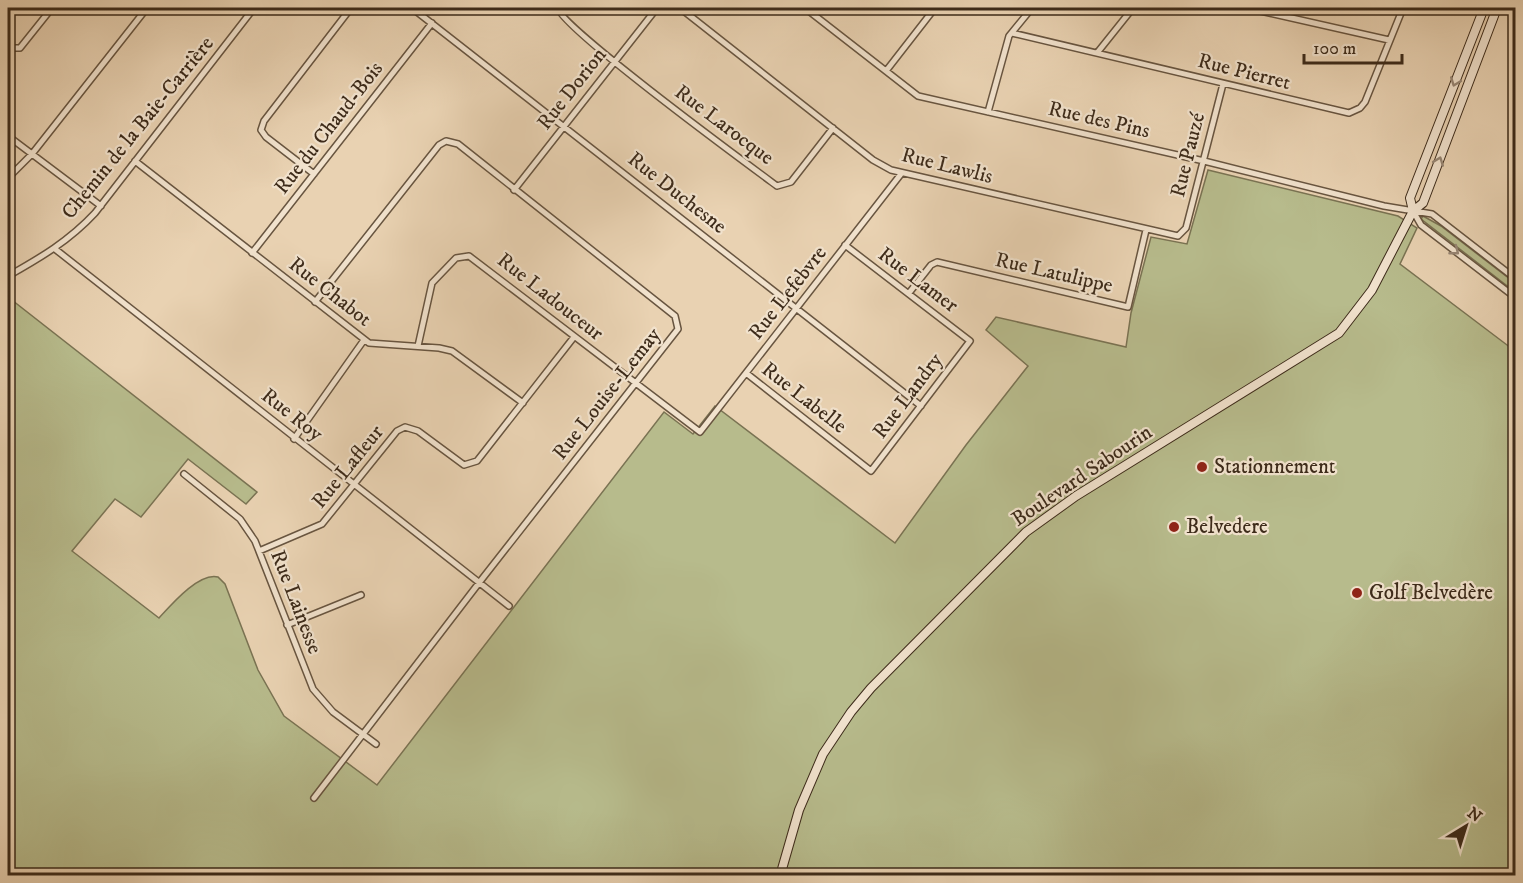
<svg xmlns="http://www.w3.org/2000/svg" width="1523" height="883" viewBox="0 0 1523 883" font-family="'IM FELL DW Pica',serif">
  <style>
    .green { fill: #b7bb8c; stroke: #7a7353; stroke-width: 1.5 }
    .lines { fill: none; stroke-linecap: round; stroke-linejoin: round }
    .street-casing { stroke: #685540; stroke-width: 8 }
    .secondary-casing { stroke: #3d2b1a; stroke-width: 10 }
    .street { stroke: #f1e2cd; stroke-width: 5 }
    .secondary { stroke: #f1e2cd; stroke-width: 8 }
    .oneway { stroke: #978674 }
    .poi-dot { fill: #8f2418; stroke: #f1e2cd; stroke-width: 2 }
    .labels { text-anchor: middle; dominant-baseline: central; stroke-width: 4.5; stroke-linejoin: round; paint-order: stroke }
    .street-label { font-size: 21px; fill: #3d2b1a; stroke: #f1e2cd }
    .poi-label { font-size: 21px; fill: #3d2b1a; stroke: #f1e2cd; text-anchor: start }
  </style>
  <rect width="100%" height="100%" fill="#e9d2b2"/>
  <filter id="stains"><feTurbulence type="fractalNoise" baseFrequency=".00333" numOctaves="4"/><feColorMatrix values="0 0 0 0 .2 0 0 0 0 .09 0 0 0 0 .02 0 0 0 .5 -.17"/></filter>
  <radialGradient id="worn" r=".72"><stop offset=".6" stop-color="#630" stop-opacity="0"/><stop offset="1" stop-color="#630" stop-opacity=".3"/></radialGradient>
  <!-- green -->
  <path class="green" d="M1208,170L1398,216L1417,228L1400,264L1515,351V875H8V297L257,492L246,504L188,459L141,517L115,499L72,551L159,618C171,605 199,572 218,577L225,584L258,670L284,716L377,785L664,412L693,434L715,406L895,543L966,445L1028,366L986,330L996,317L1126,347L1131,313L1151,237L1187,244Z
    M1423,216L1441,226L1515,283V292L1421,219Z"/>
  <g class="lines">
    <defs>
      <path id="street" d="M412,8L921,406
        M558,8C558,25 750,166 777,186L791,182L833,128
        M680,8L873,160L891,170L1178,236L1186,228L1223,84
        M805,8L918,96L1204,161L1384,206L1432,214L1516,279
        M1247,8L1389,40
        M1012,33L1349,113L1360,108L1365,102L1403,8
        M8,48H20L52,8
        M1097,53L1133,8
        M886,71L935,8
        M988,112L1009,36L1032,8
        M8,136L101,206
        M135,161L369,343L439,348L452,351L523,403
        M314,174L266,137L261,130L264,121L351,8
        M8,178L32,154L147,8
        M514,190L657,8
        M1413,211L1421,225L1516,298
        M55,249L509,606
        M252,253L432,23
        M8,276C40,258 69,241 95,213L254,8
        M909,293L931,265L937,262L1128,307L1146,230
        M418,346L432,283L456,258L469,256L700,432L901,174
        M746,373L871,471L970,341L845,245
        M294,439L364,340
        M184,474L240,519L255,541L313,689L333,712L376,744
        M259,551L322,524L397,431L405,427L418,431L464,465L477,461L574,337
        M287,625L361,595
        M314,798L482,579L678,329L675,316L458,144L446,141L439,145L315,302"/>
      <path id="secondary" d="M1413,211L1410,198L1484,8
        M780,876L799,810L823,754L851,712L871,688L1026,532L1076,496L1339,333L1372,290L1413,211L1423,203L1497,8"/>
    </defs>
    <!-- street casing -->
    <use href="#street" class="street-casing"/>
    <!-- secondary casing -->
    <use href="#secondary" class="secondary-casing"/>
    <!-- street -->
    <use href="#street" class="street"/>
    <!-- secondary -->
    <use href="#secondary" class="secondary"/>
  </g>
  <!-- one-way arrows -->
  <defs><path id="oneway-chevron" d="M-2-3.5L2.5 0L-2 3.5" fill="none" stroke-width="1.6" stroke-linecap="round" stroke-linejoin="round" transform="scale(1.5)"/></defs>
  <g class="oneway">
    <use href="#oneway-chevron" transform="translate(1455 82) rotate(111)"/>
    <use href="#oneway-chevron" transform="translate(1439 161) rotate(-69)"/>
    <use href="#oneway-chevron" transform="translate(1455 251) rotate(38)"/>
  </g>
  <!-- markers -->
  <g class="poi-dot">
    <circle cx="1202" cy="467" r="6"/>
    <circle cx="1174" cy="527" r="6"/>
    <circle cx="1357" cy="593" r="6"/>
  </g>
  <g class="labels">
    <!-- street labels -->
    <g class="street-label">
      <text transform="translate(1244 72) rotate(14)">Rue Pierret</text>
      <text transform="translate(572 89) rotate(-52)">Rue Dorion</text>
      <text transform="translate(1099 120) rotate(13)">Rue des Pins</text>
      <text transform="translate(724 125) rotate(37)">Rue Larocque</text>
      <text transform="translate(138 128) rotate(-51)">Chemin de la Baie-Carrière</text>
      <text transform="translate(329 128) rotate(-52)">Rue du Chaud-Bois</text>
      <text transform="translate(1188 155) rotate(-76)">Rue Pauzé</text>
      <text transform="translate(947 166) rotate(14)">Rue Lawlis</text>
      <text transform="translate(677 193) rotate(38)">Rue Duchesne</text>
      <text transform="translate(1054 273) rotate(13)">Rue Latulippe</text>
      <text transform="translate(918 280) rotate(37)">Rue Lamer</text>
      <text transform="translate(330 292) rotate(38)">Rue Chabot</text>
      <text transform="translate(788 293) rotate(-52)">Rue Lefebvre</text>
      <text transform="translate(550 297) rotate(38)">Rue Ladouceur</text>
      <text transform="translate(607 394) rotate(-52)">Rue Louise-Lemay</text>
      <text transform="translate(908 396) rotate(-53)">Rue Landry</text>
      <text transform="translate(804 398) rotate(38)">Rue Labelle</text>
      <text transform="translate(292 415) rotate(38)">Rue Roy</text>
      <text transform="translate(348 467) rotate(-51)">Rue Lafleur</text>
      <text transform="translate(1082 476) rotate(-34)">Boulevard Sabourin</text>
      <text transform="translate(296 602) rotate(69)">Rue Lainesse</text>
    </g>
    <!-- poi labels -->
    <g class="poi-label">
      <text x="1214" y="467">Stationnement</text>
      <text x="1186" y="527">Belvedere</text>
      <text x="1369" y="593">Golf Belvedère</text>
    </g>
  </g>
  <!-- margin -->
  <rect width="1523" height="883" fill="none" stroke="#e9d2b2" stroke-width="30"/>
  <rect x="9" y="9" width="1505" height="865" fill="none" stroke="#3d2b1a" stroke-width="3"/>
  <rect x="15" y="15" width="1493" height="853" fill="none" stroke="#3d2b1a" stroke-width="1.5"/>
  <!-- north arrow -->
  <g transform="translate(1466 826) rotate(38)" stroke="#f1e2cd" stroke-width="4.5" paint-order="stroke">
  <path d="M0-4.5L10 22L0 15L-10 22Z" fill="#3d2b1a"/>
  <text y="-9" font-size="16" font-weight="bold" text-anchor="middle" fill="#3d2b1a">N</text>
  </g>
  <!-- scale -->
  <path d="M1304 54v9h98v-9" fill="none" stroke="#3d2b1a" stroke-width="3"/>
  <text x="1313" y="54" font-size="18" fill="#3d2b1a" stroke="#f1e2cd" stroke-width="4.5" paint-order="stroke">100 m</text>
  <rect width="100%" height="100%" filter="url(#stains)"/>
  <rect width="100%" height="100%" fill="url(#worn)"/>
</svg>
